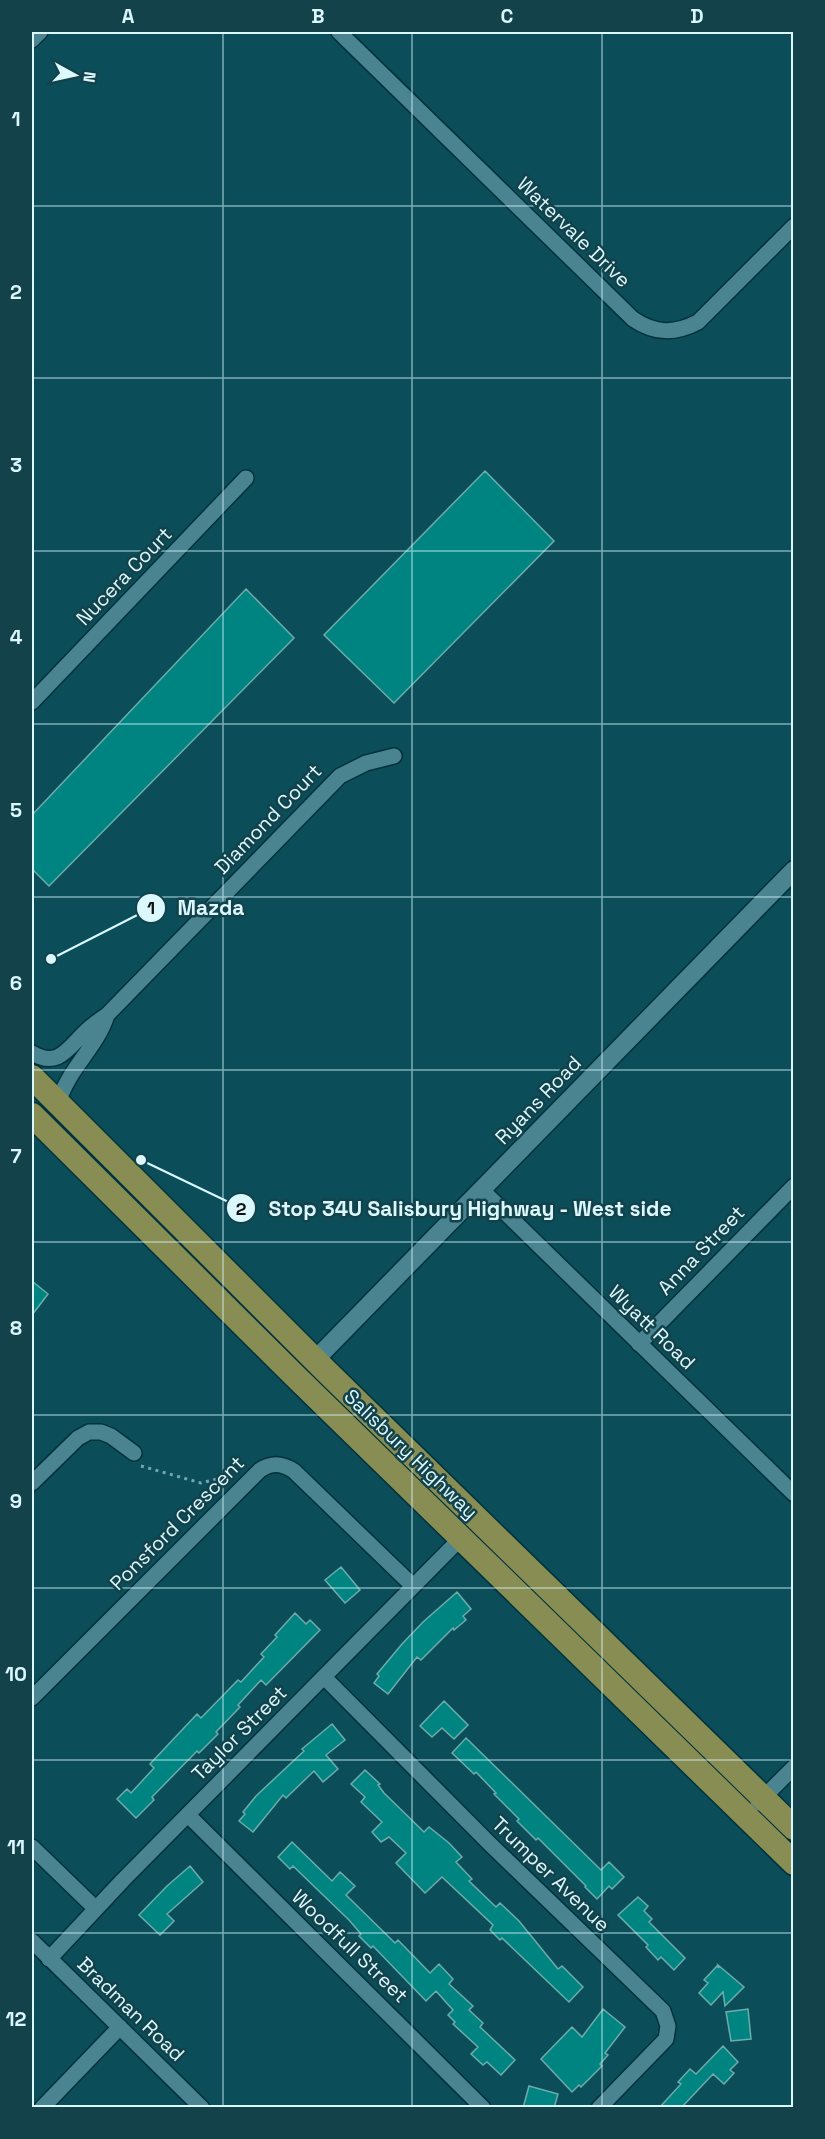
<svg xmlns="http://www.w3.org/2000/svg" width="825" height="2139" viewBox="0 0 825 2139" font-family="'Space Grotesk',sans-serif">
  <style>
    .building { fill: #008482; stroke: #6eacaa; stroke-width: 1.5 }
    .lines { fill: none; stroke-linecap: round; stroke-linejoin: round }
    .minor-casing { stroke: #00323b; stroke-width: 18 }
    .tertiary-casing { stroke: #00323b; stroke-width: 21 }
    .primary-casing { stroke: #00323b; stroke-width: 27 }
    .path { stroke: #75a5ae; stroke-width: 3; stroke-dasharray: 3 4.5; stroke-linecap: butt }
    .minor { stroke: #498490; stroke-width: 15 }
    .tertiary { stroke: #498490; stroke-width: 18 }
    .primary { stroke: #878d53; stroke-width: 24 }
    .grid { fill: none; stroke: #dbf8ff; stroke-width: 1.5; stroke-opacity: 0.55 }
    .labels { text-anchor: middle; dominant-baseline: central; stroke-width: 5; stroke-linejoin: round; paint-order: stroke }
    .street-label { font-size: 20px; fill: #dbf8ff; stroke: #13424b }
    .leader { fill: none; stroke: #dbf8ff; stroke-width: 2 }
    .callout-dot { fill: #dbf8ff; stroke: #13424b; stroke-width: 2 }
    .mark-label { font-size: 18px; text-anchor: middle; font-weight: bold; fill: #111 }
    .callout-label { font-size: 21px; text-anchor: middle; font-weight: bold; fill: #dbf8ff; stroke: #13424b; stroke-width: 5; stroke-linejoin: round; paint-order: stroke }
    .neatline { fill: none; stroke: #dbf8ff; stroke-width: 2 }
    .grid-label { font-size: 20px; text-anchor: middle; font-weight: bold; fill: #dbf8ff }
  </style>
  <rect width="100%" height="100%" fill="#0b4e5a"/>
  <!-- building -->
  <path class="building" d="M485,471L554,541L394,703L324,635Z
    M246,589L294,638L49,886L32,869V815Z
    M32,1281L48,1294L32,1315Z
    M341,1567L360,1590L345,1603L325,1580Z
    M457,1592L471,1609L463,1616L466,1620L454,1630L453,1628L421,1660L417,1657L388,1694L374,1683L379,1676L377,1674L402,1644L423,1622Z
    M295,1613L306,1624L310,1620L320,1630L266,1685L261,1680L238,1705L240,1707L216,1732L218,1734L199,1753L197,1751L152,1797L154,1800L136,1818L117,1799L127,1789L131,1793L154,1768L150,1764L197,1714L201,1718L238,1680L241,1682L264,1657L261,1654L277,1637L275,1635Z
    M444,1701L468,1725L454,1739L442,1728L432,1737L420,1726Z
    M332,1724L345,1740L326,1755L338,1769L323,1782L314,1771L286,1798L283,1795L253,1832L239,1821L245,1814L243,1812L256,1796L304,1751L302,1749Z
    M466,1738L601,1870L609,1862L624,1877L612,1889L609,1886L597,1899L585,1887L586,1886L538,1838L536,1840L517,1821L519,1819L494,1794L496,1793L476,1772L474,1774L452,1753Z
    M365,1770L380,1784L378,1785L384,1793L424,1832L429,1827L449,1843L462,1857L456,1862L472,1879L469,1881L496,1907L500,1903L519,1921L558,1969L562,1966L583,1987L569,2002L502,1938L500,1940L490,1930L493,1925L442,1877L425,1893L396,1863L406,1853L389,1837L381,1842L372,1832L382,1822L361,1802L365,1797L351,1784Z
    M292,1842L332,1881L340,1872L355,1886L346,1895L395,1943L398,1940L430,1973L439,1964L453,1979L449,1984L473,2006L469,2010L483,2023L480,2027L515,2060L501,2075L487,2062L483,2065L471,2054L478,2047L453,2024L455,2022L448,2015L453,2010L436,1991L426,2001L373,1946L371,1948L359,1936L361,1934L349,1920L293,1866L290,1869L278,1857Z
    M190,1866L203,1882L167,1914L174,1921L160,1935L139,1915L167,1886Z
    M638,1897L648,1906L644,1911L652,1919L649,1922L685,1958L674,1970L661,1957L658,1960L646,1947L648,1945L618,1915Z
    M718,1965L744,1987L725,2006L723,1992L711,2005L699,1993L708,1983L704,1980L717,1966L719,1968Z
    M603,2009L625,2027L605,2053L608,2055L600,2064L602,2066L581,2087L579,2085L572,2092L541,2059L572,2027L582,2037Z
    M748,2009L751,2039L731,2041L726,2012Z
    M723,2046L738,2062L730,2070L734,2073L724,2084L713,2074L681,2108H659L681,2084L678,2082L690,2069L696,2074Z
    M529,2086L558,2094L554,2108H523Z"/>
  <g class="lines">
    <defs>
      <path id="minor" d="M339,32L633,319C655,334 675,334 698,322L794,226
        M32,40L40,32
        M32,702L246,478
        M32,1053C57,1068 67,1050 84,1033C91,1026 98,1021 107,1015
        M58,1104C68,1068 97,1048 107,1015L340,776L366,763L394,756
        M482,1190L794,1494
        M639,1344L794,1186
        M32,1483L78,1438L89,1432H101L111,1436L134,1453
        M324,1677L490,1844L663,2011L668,2026L666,2039L599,2108
        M32,1698L260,1470C272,1462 282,1463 294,1471L413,1586
        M758,1803L794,1767
        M188,1815L483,2108
        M32,1847L96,1909
        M32,1941L202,2108
        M49,1959L123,1880L461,1538
        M42,2108L120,2027"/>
      <path id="tertiary" d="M315,1360L794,870"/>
      <path id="primary" d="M32,1077L327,1372L794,1828
        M32,1115L296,1377L794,1863"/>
    </defs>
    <!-- minor casing -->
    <use href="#minor" class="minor-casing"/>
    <!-- tertiary casing -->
    <use href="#tertiary" class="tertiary-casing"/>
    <!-- primary casing -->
    <use href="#primary" class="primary-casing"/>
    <!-- path -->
    <path class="path" d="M141,1466L201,1483L229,1476L232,1478"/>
    <!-- minor -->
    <use href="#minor" class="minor"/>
    <!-- tertiary -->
    <use href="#tertiary" class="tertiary"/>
    <!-- primary -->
    <use href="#primary" class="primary"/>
  </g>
  <!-- grid -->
  <path class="grid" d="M223,32V2108M412,32V2108M602,32V2108M32,206H794M32,378H794M32,551H794M32,724H794M32,897H794M32,1070H794M32,1242H794M32,1415H794M32,1588H794M32,1760H794M32,1933H794"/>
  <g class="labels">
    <!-- street labels -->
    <g class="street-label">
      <text transform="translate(574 232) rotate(44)">Watervale Drive</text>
      <text transform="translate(124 576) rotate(-46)">Nucera Court</text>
      <text transform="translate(268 819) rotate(-46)">Diamond Court</text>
      <text transform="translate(538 1100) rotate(-46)">Ryans Road</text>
      <text transform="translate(701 1250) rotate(-46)">Anna Street</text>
      <text transform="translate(652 1327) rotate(44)">Wyatt Road</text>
      <text transform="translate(411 1454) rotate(44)">Salisbury Highway</text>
      <text transform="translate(177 1523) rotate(-45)">Ponsford Crescent</text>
      <text transform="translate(239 1733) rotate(-45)">Taylor Street</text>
      <text transform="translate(551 1874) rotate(44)">Trumper Avenue</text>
      <text transform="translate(350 1946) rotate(44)">Woodfull Street</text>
      <text transform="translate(131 2009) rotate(44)">Bradman Road</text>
    </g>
  </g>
  <!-- callouts -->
  <path class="leader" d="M51 959L151 908M141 1160L241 1208"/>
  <g class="callout-dot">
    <circle cx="51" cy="959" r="6"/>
    <circle cx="141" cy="1160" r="6"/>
    <circle cx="151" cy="908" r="15"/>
    <circle cx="241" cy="1208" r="15"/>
  </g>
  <g class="mark-label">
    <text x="151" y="914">1</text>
    <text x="241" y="1215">2</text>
  </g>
  <g class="callout-label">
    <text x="211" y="915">Mazda</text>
    <text x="470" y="1216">Stop 34U Salisbury Highway - West side</text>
  </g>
  <!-- border -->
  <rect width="825" height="2139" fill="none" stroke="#13424b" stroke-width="66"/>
  <!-- north arrow -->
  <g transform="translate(75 75) rotate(98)" stroke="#13424b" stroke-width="4.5" paint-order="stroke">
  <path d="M0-4.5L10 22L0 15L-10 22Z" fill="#dbf8ff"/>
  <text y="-9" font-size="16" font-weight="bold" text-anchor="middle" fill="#dbf8ff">N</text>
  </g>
  <rect x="33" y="33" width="759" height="2073" class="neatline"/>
  <g class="grid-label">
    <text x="128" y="23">A</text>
    <text x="318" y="23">B</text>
    <text x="507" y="23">C</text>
    <text x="697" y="23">D</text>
    <text x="16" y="126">1</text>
    <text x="16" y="299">2</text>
    <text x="16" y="472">3</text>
    <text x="16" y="644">4</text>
    <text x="16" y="817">5</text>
    <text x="16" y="990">6</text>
    <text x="16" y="1163">7</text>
    <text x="16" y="1335">8</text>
    <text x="16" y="1508">9</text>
    <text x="16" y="1681">10</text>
    <text x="16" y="1854">11</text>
    <text x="16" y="2026">12</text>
  </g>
</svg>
